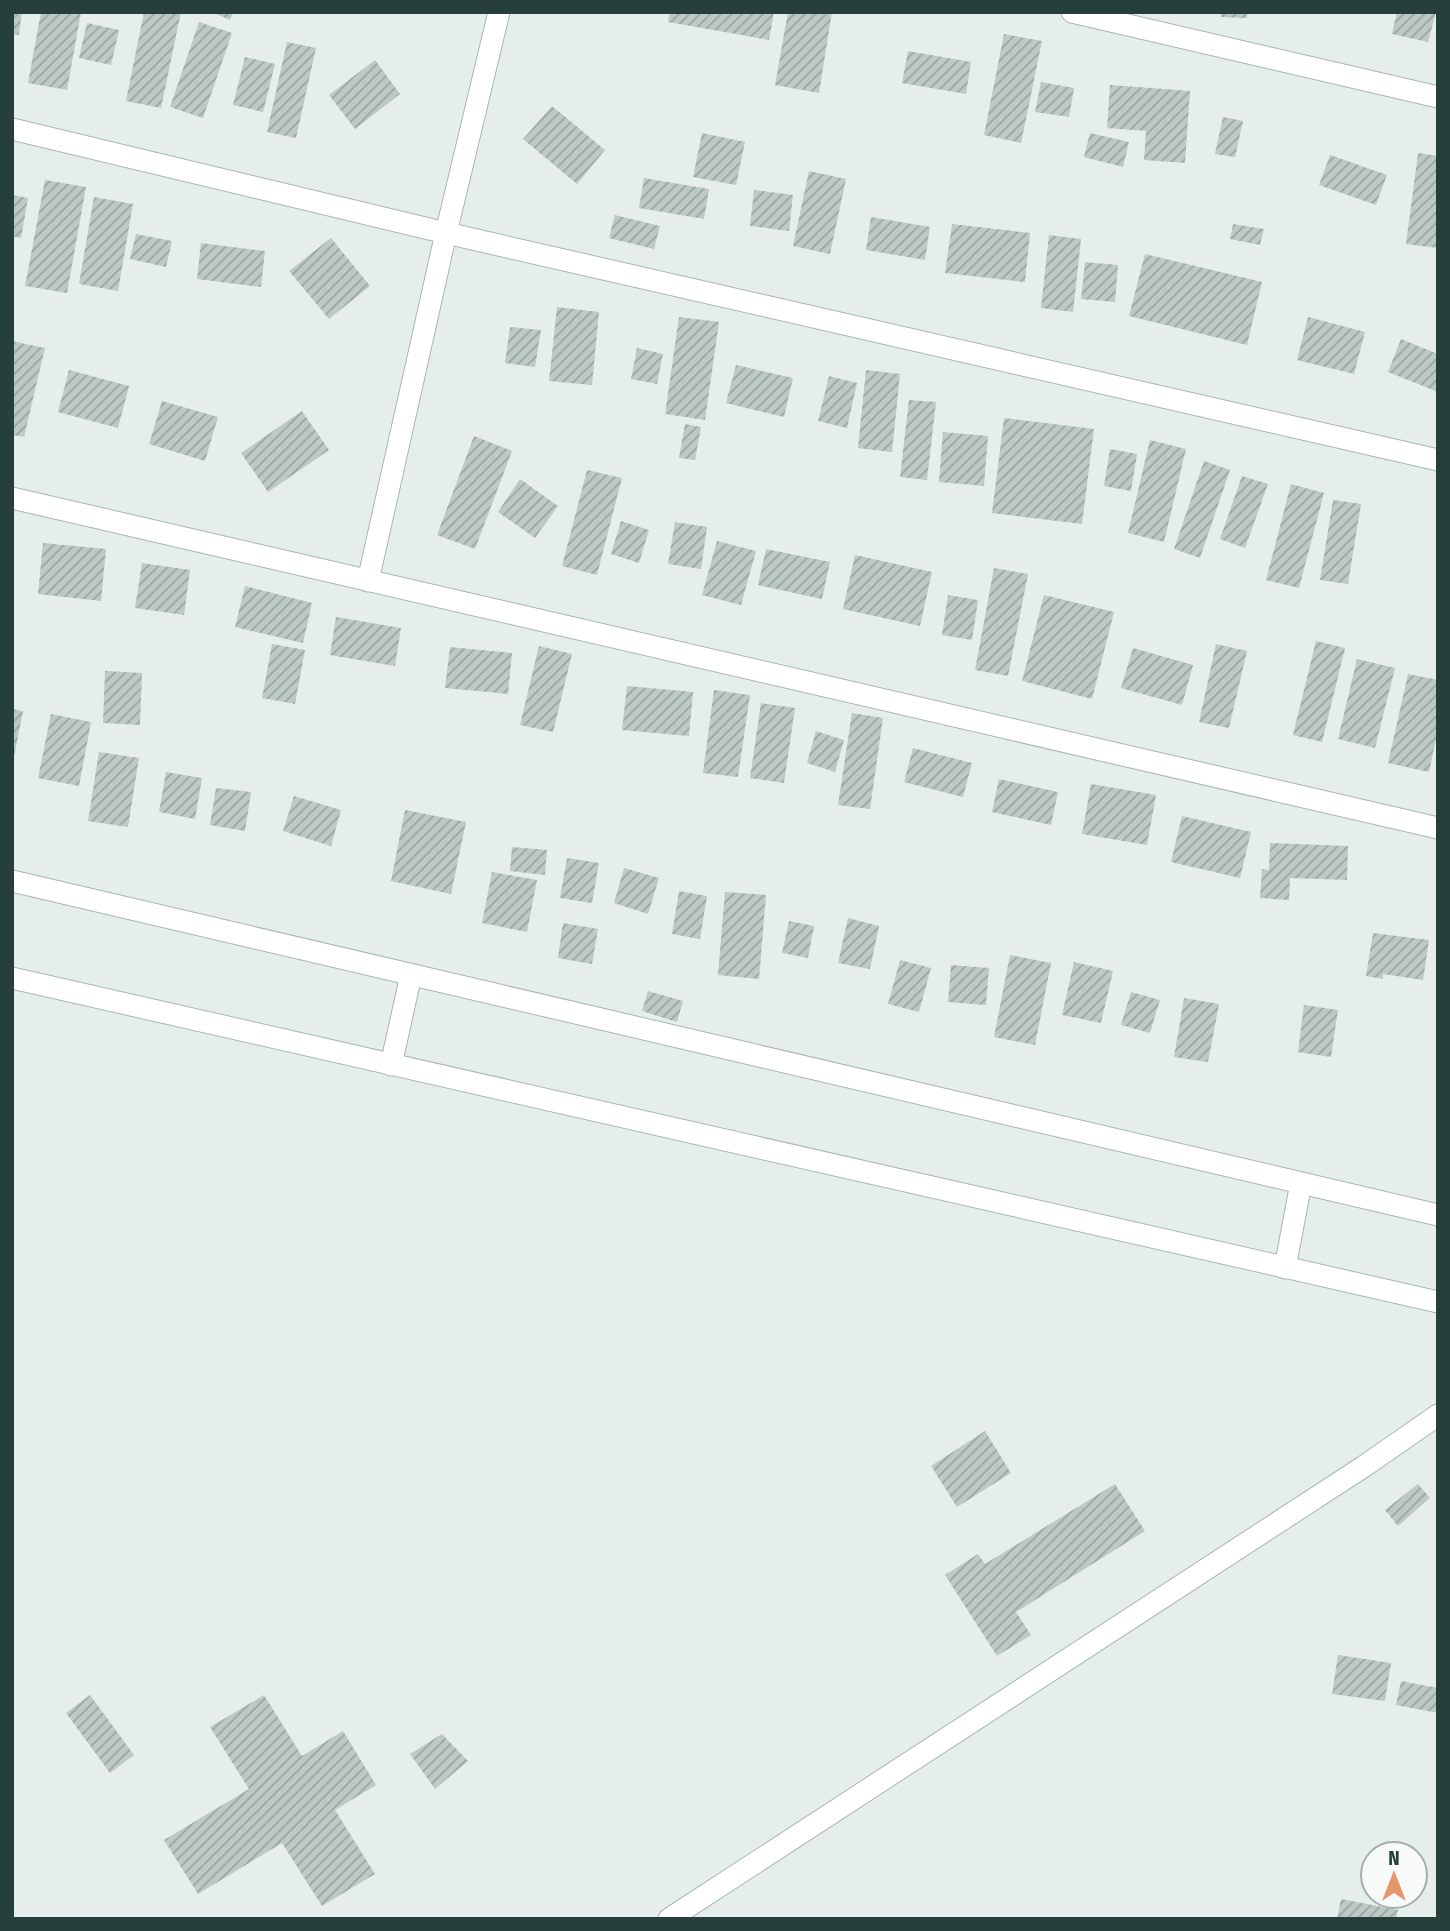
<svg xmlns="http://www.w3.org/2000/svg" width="1450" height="1931" viewBox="0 0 1450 1931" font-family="'Fira Sans Condensed',sans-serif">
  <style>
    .building { fill: url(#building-hatch) }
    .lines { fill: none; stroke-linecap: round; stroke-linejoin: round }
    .street-casing { stroke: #a9b6b3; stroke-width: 23 }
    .secondary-casing { stroke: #a6b9b4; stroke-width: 23 }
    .street { stroke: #fff; stroke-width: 21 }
    .secondary { stroke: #fff; stroke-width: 21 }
  </style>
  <defs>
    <pattern id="building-hatch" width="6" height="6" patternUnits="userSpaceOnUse" patternTransform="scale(1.75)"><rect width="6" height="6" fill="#bcc9c5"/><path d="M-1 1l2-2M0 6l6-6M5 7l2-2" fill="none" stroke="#99a5a1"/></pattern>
  </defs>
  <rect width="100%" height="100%" fill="#e6eeeb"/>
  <!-- building -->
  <path class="building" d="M12,12H22L19,35L12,34Z
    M41,12H81L67,90L28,83Z
    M144,12H181L161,108L126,101Z
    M212,12H233L230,20Z
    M670,12H774L769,40L668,22Z
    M788,12H832L819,93L775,85Z
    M1221,12H1247V18L1221,17Z
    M1397,12H1436L1428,42L1392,34Z
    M199,22L232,33L203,118L170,107Z
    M87,23L119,30L111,65L79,58Z
    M1004,34L1042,41L1021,143L984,135Z
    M287,42L316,48L296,138L267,132Z
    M908,51L971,62L966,94L902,83Z
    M245,57L275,64L263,112L233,105Z
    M375,60L400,94L355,129L329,95Z
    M1041,82L1074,88L1069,117L1035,112Z
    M1110,85L1190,91L1185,163L1144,160L1146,131L1107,128Z
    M552,106L605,150L577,184L523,139Z
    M1223,117L1243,121L1235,157L1215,154Z
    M702,133L745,142L736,185L693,177Z
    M1090,133L1129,142L1123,167L1084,157Z
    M1418,153L1438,156V248L1406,244Z
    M1330,155L1387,175L1376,205L1319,185Z
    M809,171L846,179L830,254L793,246Z
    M644,178L709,189L704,219L639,208Z
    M45,180L86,187L67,293L25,286Z
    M754,190L793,195L789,231L750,226Z
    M12,195L28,198L21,238L12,236Z
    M94,197L133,204L118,291L79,284Z
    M615,215L660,226L654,249L609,238Z
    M871,217L930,227L925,260L866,250Z
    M952,224L1030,233L1025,282L945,273Z
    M1233,224L1264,229L1260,245L1230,239Z
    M136,234L172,241L166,267L130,259Z
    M1049,235L1081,239L1073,312L1041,308Z
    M331,238L370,286L329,319L289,271Z
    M201,243L265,251L261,287L197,279Z
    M1145,254L1262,282L1247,345L1129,316Z
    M1085,262L1118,265L1115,302L1081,299Z
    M557,307L599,312L592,385L549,381Z
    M679,317L719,322L705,420L665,414Z
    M1308,317L1365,332L1354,374L1297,360Z
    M510,327L541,330L535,367L505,363Z
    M1401,339L1438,354V392L1388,372Z
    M12,341L45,348L24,437L12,435Z
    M637,348L663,354L657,384L631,379Z
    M736,365L793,378L784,417L726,403Z
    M69,370L129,386L118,428L58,412Z
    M866,370L900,374L892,452L858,448Z
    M829,376L857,383L847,428L818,421Z
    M909,400L936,402L927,480L900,477Z
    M162,401L218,417L205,461L149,444Z
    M302,411L329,450L268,492L241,453Z
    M1004,418L1094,429L1082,524L992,513Z
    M685,424L701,427L695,460L679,458Z
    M943,432L988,436L984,486L939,482Z
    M474,436L512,451L475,549L437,535Z
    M1150,440L1186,449L1164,542L1128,533Z
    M1110,449L1137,454L1131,491L1104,486Z
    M1204,461L1230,470L1200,558L1174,549Z
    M587,470L622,478L597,575L562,566Z
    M1242,476L1268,484L1245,548L1220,539Z
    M520,479L558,506L535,538L498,512Z
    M1291,484L1324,493L1299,588L1266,580Z
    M1333,500L1361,504L1348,584L1320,580Z
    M621,521L649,530L639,563L611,554Z
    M675,522L707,527L701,569L668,564Z
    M717,541L756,551L741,605L702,595Z
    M43,543L106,549L101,601L38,594Z
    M766,549L830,562L822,599L758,585Z
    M855,555L932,572L920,626L843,609Z
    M142,563L190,570L184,615L135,608Z
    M994,568L1028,574L1008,676L975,670Z
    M245,586L312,603L303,643L235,627Z
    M948,595L978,600L972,640L942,635Z
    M1044,595L1114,612L1092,699L1022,681Z
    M336,617L401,628L395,666L330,655Z
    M1316,641L1345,648L1322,742L1293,735Z
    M272,644L305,650L295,704L262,698Z
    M1216,644L1247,651L1229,728L1199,722Z
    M539,646L572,654L553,732L520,725Z
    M450,647L512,653L508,694L445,688Z
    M1133,648L1193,665L1182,705L1121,688Z
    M1357,659L1395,668L1375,748L1338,739Z
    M105,671L142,673L140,725L103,723Z
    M1408,674L1438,680V730L1429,772L1388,763Z
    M627,686L693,692L689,736L622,730Z
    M714,690L750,695L738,777L703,773Z
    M761,703L795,708L784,783L750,778Z
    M12,709L23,711L14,757H12Z
    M852,713L883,718L870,809L838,805Z
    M51,714L91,722L79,786L38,778Z
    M816,731L844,740L835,772L807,763Z
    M913,748L972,763L963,797L904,782Z
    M99,752L139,758L128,827L88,821Z
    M166,772L202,778L195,819L159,812Z
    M999,779L1058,792L1051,825L992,812Z
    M1091,784L1156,795L1147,845L1082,834Z
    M216,788L251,792L245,831L210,825Z
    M294,796L341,810L331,846L283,831Z
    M405,810L466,822L451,894L391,881Z
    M1182,816L1251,832L1240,878L1171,862Z
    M1270,843L1348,846L1347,880L1290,878L1289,900L1260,898L1262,869L1269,870Z
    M512,847L547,850L545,875L510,871Z
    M567,858L599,863L592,903L560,898Z
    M624,868L659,878L648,914L614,903Z
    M492,872L537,880L527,932L482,923Z
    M679,891L707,896L700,939L672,934Z
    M725,892L766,895L759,979L718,975Z
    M848,918L879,926L870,969L838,963Z
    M789,921L814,926L808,958L782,953Z
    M563,923L598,929L592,964L558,958Z
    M1373,933L1429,940L1423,980L1383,974V979L1366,976Z
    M1010,955L1051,963L1035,1045L994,1037Z
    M900,960L931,968L919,1012L888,1004Z
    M1074,962L1113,971L1101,1023L1062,1015Z
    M951,965L989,968L986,1005L948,1002Z
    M648,991L683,1001L677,1022L642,1011Z
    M1131,992L1160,1000L1150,1033L1121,1025Z
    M1184,998L1219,1004L1208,1062L1174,1057Z
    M1304,1005L1338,1010L1331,1057L1298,1052Z
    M985,1431L1011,1473L957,1507L931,1466Z
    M1115,1484L1145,1531L1016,1612L1031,1635L997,1656L945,1575L978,1554L985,1564Z
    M1418,1484L1430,1498L1398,1526L1385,1510Z
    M1338,1655L1391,1663L1385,1701L1332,1694Z
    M1401,1681L1438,1688V1713L1396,1705Z
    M90,1695L134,1755L110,1773L66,1713Z
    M264,1695L302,1756L343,1731L376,1785L335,1810L375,1874L322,1906L282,1843L198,1894L164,1840L249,1789L210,1727Z
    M442,1734L468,1761L435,1789L410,1754Z
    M1341,1899L1398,1910L1396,1919H1337Z"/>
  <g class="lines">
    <defs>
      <path id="street" d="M1072,12L1438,97
        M12,129L446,233L1438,460
        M12,498L1438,828
        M368,581L446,233L499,12
        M12,881L1438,1215
        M391,1065L411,975
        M1285,1268L1301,1183
        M669,1919L1363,1467L1438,1415"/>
      <path id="secondary" d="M12,978L1438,1302"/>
    </defs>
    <!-- street casing -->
    <use href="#street" class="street-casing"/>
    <!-- secondary casing -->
    <use href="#secondary" class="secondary-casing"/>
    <!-- street -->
    <use href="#street" class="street"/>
    <!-- secondary -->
    <use href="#secondary" class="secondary"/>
  </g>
  <!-- border -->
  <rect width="1450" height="1931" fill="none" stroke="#263f3b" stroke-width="28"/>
  <!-- north arrow -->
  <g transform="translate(1394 1875)"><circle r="33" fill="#f7faf9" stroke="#a3afad" stroke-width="2"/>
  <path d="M0-5L12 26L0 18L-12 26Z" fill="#e6956c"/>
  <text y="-10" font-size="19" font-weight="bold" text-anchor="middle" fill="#263f3b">N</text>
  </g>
</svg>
